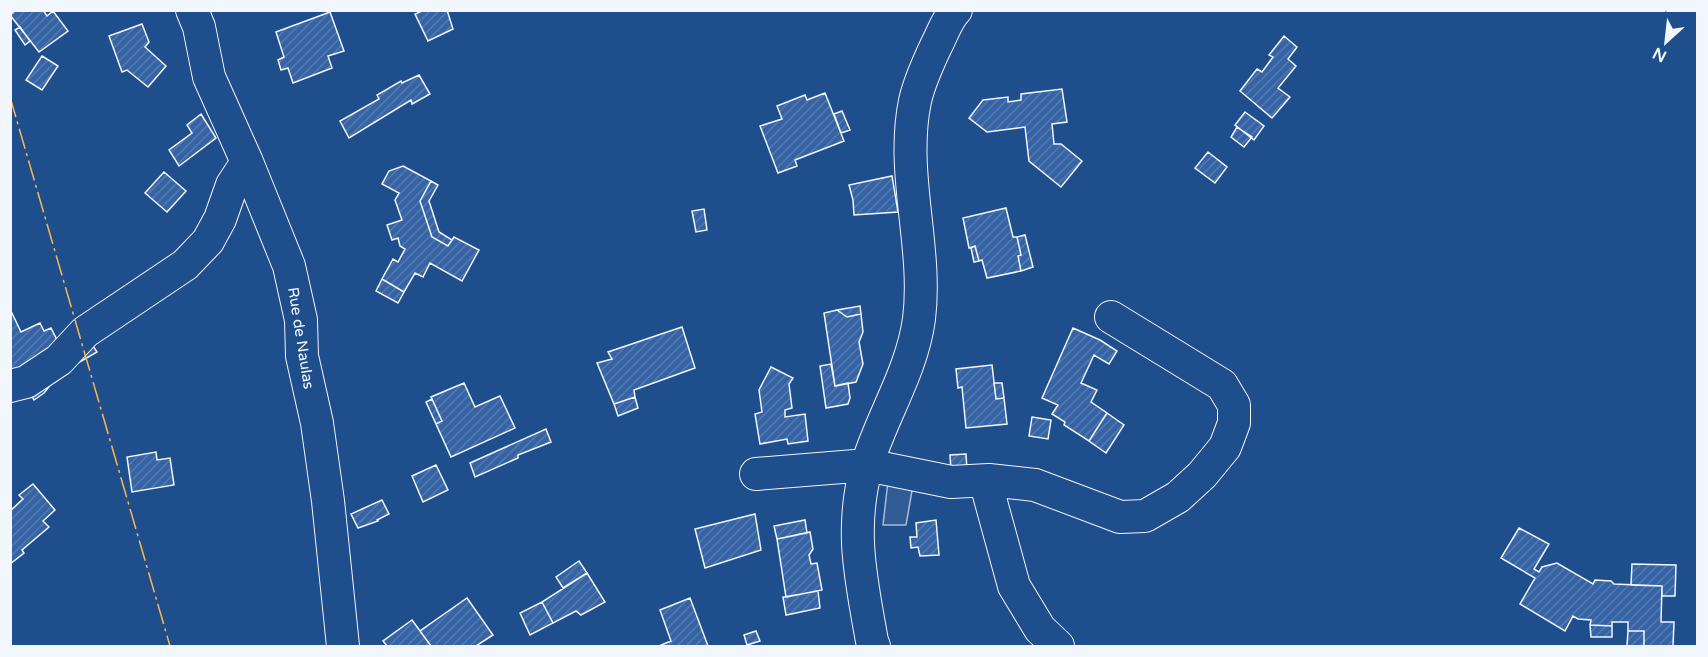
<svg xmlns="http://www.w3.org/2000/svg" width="1708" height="657" viewBox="0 0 1708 657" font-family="'Varela Round',sans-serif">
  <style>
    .parking { fill: #305b95; stroke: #a8bbd7; stroke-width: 1.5 }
    .building { fill: url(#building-hatch); stroke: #f2f6ff; stroke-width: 1.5 }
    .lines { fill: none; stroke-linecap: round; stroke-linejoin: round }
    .minor-casing { stroke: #f2f6ff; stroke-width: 34 }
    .minor { stroke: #1f4e8c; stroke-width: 32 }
    .power { stroke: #ffb74d; stroke-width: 1.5; stroke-dasharray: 21 4.5 3 4.5; stroke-linecap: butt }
    .labels { text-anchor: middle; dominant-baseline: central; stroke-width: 4.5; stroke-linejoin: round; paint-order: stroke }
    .street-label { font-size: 15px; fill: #f2f6ff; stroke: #1f4e8c }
  </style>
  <defs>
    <pattern id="building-hatch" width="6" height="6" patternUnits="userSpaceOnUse" patternTransform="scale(1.5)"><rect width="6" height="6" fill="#3563a3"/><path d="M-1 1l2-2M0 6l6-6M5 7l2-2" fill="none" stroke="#537ab1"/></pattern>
  </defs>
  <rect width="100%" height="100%" fill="#1f4e8c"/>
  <!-- parking -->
  <path class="parking" d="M888,481L913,485L906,525H883Z"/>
  <!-- building -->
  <path class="building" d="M16,10H43L47,16L53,11L68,31L39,52L10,15Z
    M424,10H447L453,29L428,41L415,14Z
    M330,12L344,51L328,56L332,68L293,83L288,68L281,70L278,60L284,57L276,32Z
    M142,24L149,42L145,47L166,66L148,87L127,70L122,72L109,36Z
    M20,27L30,41L25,45L15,30Z
    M1284,36L1297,47L1288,59L1296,66L1278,88L1290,97L1272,118L1240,91L1257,69L1262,72L1273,57L1269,55Z
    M42,56L58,66L42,90L26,80Z
    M419,75L430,94L412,104L411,100L349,138L340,121L379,99L377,95L401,81L402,83Z
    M1062,89L1067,122L1052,124L1054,144H1061L1082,161L1061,187L1029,161L1025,127L987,132L969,118L983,100L1008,97V102L1021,100V94Z
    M825,93L844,141L795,160L797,166L778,173L760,126L782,119L777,106L805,95L807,100Z
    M842,111L850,130L841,133L834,114Z
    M1245,112L1264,126L1254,140L1235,125Z
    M201,114L216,138L179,166L169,150L192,133L187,125Z
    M1237,127L1252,137L1244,147L1231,137Z
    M1208,152L1227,167L1215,183L1195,168Z
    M403,166L431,181L420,201L432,237L448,246L454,237L479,250L462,281L430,263L423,277L415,273L404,292L382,279L393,259L398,262L405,249L400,246L398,238L392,240L387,225L402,220L395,200L399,193L382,184L389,171Z
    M164,172L186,191L167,212L145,193Z
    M892,176L898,212L854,215L853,200L849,185Z
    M431,181L438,185L429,201L439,232L452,240L448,246L432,237L420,201Z
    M1006,208L1013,237H1017L1021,255L1018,256L1021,271L987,278L982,260L979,261L975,246L969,248L963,218Z
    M704,209L707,230L696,232L692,211Z
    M1025,235L1033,267L1021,271L1018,256L1021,255L1017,237Z
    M975,246L979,261L974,262L971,248Z
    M382,279L404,292L398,303L376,291Z
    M860,306L861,314L847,317L837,310Z
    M837,310L847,317L861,314L863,332L859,342L863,364L856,382L835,386L824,313Z
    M11,311L21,332L40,323L44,331L51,328L60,346L10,376Z
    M682,327L695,368L634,390L635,397L614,404L597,363L612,359L608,352Z
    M1073,328L1100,340L1117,351L1109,364L1094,355L1081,383L1097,390L1091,402L1107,413L1089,441L1064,425L1065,422L1052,414L1058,405L1042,398Z
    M91,343L97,352L78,363L74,357Z
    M831,364L835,386L848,383L850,398L848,404L826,408L820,366Z
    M992,365L996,399L1004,398L1007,424L966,428L962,387L958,388L956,369Z
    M771,367L793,378L789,384L792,408L785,410V417L805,414L808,441L788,444L787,439L760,444L755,414L762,412L759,390Z
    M56,378L44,393L34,400L30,393Z
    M464,383L475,407L500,396L515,428L451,457L436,424L442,421L431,397Z
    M994,383H1002L1004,398L996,399Z
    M635,397L638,408L618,416L614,404Z
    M432,399L442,421L436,424L426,402Z
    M1107,413L1124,425L1106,453L1089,441Z
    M1032,417L1051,420L1048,439L1029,436Z
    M546,429L551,442L518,455V458L475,477L470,463Z
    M156,452L157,460L170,458L174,485L132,492L127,457Z
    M966,454L967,471H951L950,455Z
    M436,465L448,490L423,502L412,476Z
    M33,484L55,510L43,521L49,527L22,550L24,553L10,564V511L23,499L19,495Z
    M382,500L389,514L377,520L378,521L358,528L351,514Z
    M755,514L761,550L705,568L695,529Z
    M805,520L807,533L777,539L774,526Z
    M936,520L939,555L920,556L918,547L911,548L910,537H917L916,523Z
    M1519,528L1549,544L1534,569L1539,572L1542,567L1557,563L1593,584L1595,580L1611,581L1614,584L1662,586L1661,622H1674L1673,646H1644V631H1628V622H1612V626L1590,625L1591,620L1578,619L1573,616L1565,631L1520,604L1535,578L1501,558Z
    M810,532L813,549L809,555L811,564L817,563L822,590L786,597L777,539Z
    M579,561L587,573L563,588L556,577Z
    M1632,564L1676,565L1675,596H1662V586L1631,585Z
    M587,573L605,602L581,615L576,611L553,623L542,602Z
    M818,591L820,608L786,615L783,597Z
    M467,598L493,635L476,646H431L420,631Z
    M690,598L708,646H659L671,641L660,610Z
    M542,602L553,623L530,635L520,613Z
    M412,620L431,646H387L383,641Z
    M1590,625L1612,626V637H1591Z
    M756,631L760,641L747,645L744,635Z
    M1628,631H1644V646H1627Z"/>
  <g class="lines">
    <defs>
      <path id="minor" d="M192,10L199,27L209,77L247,162L289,266L301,320L302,356L317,423L328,501L343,646
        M10,386L26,382L59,360L85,332L185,265L208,241L220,219L232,185L247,162
        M756,474L867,465L951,482L989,480L1035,485L1120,517L1145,516L1178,497L1202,475L1225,447L1234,423V405L1222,385L1111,317
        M989,480L988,491L1014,586L1040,629L1058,646
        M874,646L872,641C861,579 849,528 867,465C882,416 912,371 919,319C928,247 900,173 915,101C919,83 928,63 936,46C942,35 947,19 956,10"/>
    </defs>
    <!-- minor casing -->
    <use href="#minor" class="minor-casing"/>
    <!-- minor -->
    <use href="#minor" class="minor"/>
    <!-- power -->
    <path class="power" d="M10,97L170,646"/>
  </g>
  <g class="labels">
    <!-- street labels -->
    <g class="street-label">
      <text transform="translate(301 338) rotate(81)">Rue de Naulas</text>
    </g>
  </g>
  <!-- border -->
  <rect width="1708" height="657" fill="none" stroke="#f2f6ff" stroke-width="24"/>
  <!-- north arrow -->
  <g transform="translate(1666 42) rotate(207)" stroke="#1f4e8c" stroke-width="4.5" paint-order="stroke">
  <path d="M0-4.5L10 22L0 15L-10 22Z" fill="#f2f6ff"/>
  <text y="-9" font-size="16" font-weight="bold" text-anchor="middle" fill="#f2f6ff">N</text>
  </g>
</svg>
